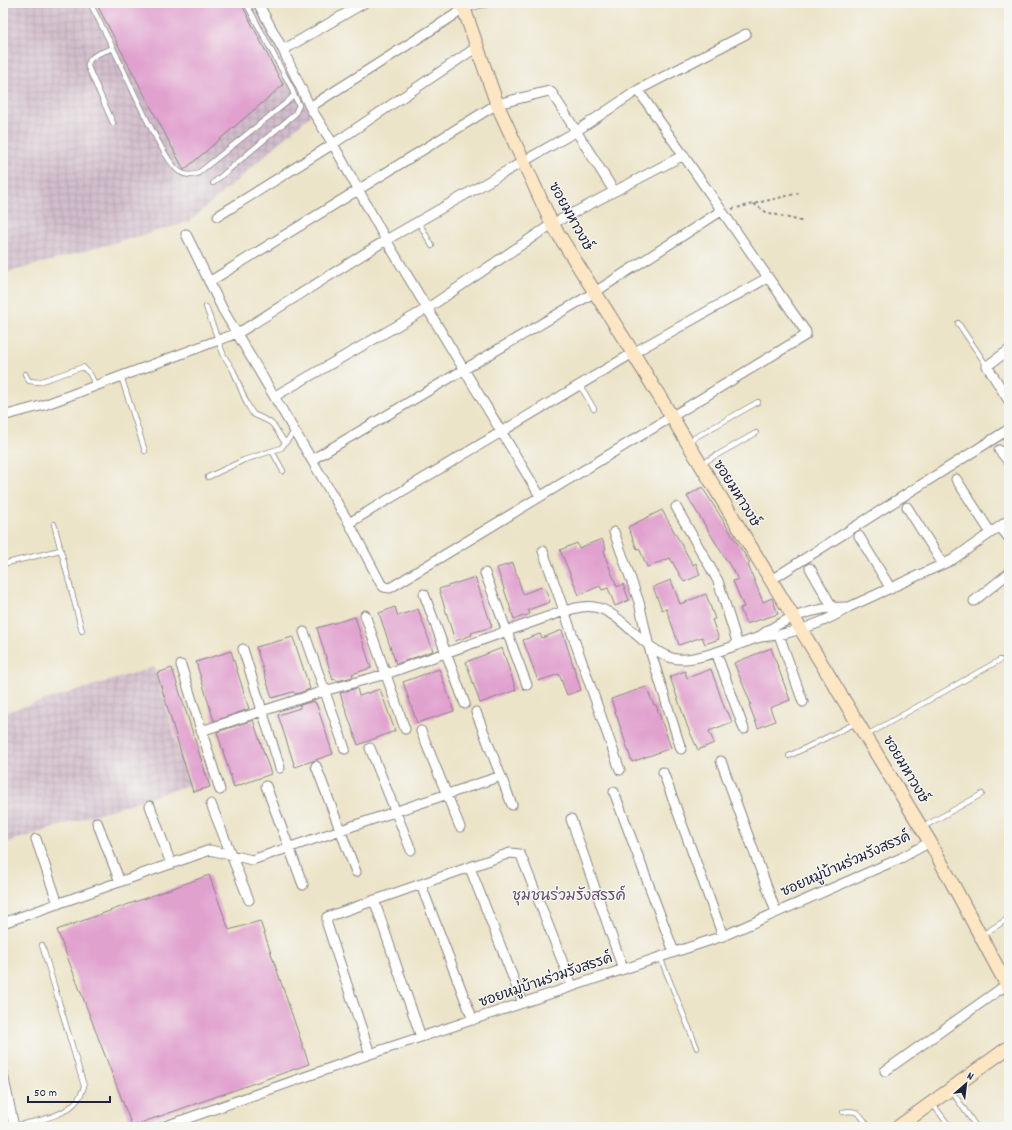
<svg xmlns="http://www.w3.org/2000/svg" width="1012" height="1130" viewBox="0 0 1012 1130" font-family="Dekko,'Playpen Sans Thai',sans-serif">
  <style>
    .industrial { fill: url(#industrial-grid) }
    .building { fill: #e1a1cf }
    .lines { fill: none; stroke-linecap: round; stroke-linejoin: round }
    .lane-casing { stroke: #878382; stroke-width: 6 }
    .street-casing { stroke: #878382; stroke-width: 11 }
    .secondary-casing { stroke: #878382; stroke-width: 15 }
    .path { stroke: #878382; stroke-width: 2; stroke-dasharray: 3 3; stroke-linecap: butt }
    .lane { stroke: #fff; stroke-width: 4.5 }
    .street { stroke: #fff; stroke-width: 9 }
    .secondary { stroke: #fce6c4; stroke-width: 13 }
    .labels { text-anchor: middle; dominant-baseline: central; stroke-width: 3; stroke-linejoin: round; paint-order: stroke }
    .street-label { font-size: 14px; fill: #22223b; stroke: #f6f6f2 }
    .neighbourhood-label { font-size: 15px; fill: #654e6f; stroke: #f6f6f2 }
  </style>
  <defs>
    <pattern id="industrial-grid" width="8" height="8" patternUnits="userSpaceOnUse"><rect width="8" height="8" fill="#d1bdcb"/><path d="M0 4h8M4 0v8" fill="none" stroke="#b3a2af"/></pattern>
  </defs>
  <rect width="100%" height="100%" fill="#f6f6f2"/>
  <filter id="ink" filterUnits="userSpaceOnUse"><feTurbulence type="fractalNoise" baseFrequency=".025" numOctaves="2"/><feDisplacementMap in="SourceGraphic" scale="8" xChannelSelector="R" yChannelSelector="G"/><feConvolveMatrix kernelMatrix="1 2 1 2 8 2 1 2 1" color-interpolation-filters="sRGB"/></filter>
  <filter id="wash" filterUnits="userSpaceOnUse"><feTurbulence type="fractalNoise" baseFrequency=".012" numOctaves="4" result="noise"/><feDisplacementMap in="SourceGraphic" scale="16" xChannelSelector="R" yChannelSelector="G"/><feGaussianBlur stdDeviation="0.9" result="paint"/><feColorMatrix in="noise" values="0 0 0 0 0 0 0 0 0 0 0 0 0 0 0 0 0 1.4 0 .05"/><feComposite in="paint" operator="in"/></filter>
  <g filter="url(#wash)">
    <rect width="100%" height="100%" fill="#ece4c8"/>
    <!-- industrial -->
    <path class="industrial" d="M3,3H257L311,115L189,222L3,274Z
      M154,667L189,785L3,844V713Z"/>
    <g id="blocks">
      <!-- building -->
      <path class="building" d="M96,3H241L283,85L184,170Z
        M702,487L750,563L748,565L763,602L772,598L778,614L746,624L740,608L744,607L733,581L738,579L687,496Z
        M662,510L693,565L696,563L700,575L684,582L670,558L647,567L639,548L637,549L628,527Z
        M602,539L606,549L604,550L607,561L617,587L623,584L629,600L615,606L608,588L602,590L600,586L579,595L560,550L577,543L579,548Z
        M513,563L523,594L544,586L550,602L528,610L530,614L514,619L497,568Z
        M475,577L492,627L471,633L472,635L455,641L439,589Z
        M671,580L680,604L706,594L715,619L712,620L719,639L705,644L702,637L679,645L666,608L662,610L653,587Z
        M395,607L398,616L418,609L433,651L396,664L379,613Z
        M355,617L371,668L352,674L353,677L337,681L336,679L333,680L317,628Z
        M562,630L581,690L567,695L559,674L538,681L523,640L540,634L542,638Z
        M293,637L310,689L296,694L293,692L272,698L256,647Z
        M502,648L516,690L480,703L466,662Z
        M771,648L790,700L770,708L775,721L758,728L749,705L751,704L734,663Z
        M231,651L249,709L214,721L196,662Z
        M172,668L210,787L193,792L157,673Z
        M439,669L454,711L417,723L403,682Z
        M711,669L726,712H728L732,722L709,731L714,743L698,750L688,728L670,677L685,671L687,678Z
        M646,687L654,705H656L671,748L632,762L611,699Z
        M357,688L359,696L380,689L395,731L358,745L340,693Z
        M314,701L315,703H316L333,754L295,767L278,715L300,708V705Z
        M253,720L271,774L234,787L217,732Z
        M209,875L229,930L260,921L309,1064L132,1126L57,930Z"/>
    </g>
  </g>
  <g filter="url(#ink)">
    <use href="#blocks" fill-opacity="0" stroke="#878382" stroke-width="1"/>
    <g class="lines">
      <defs>
        <path id="lane" d="M90,3L113,48
          M466,9L492,3
          M113,123L88,67C87,55 104,52 113,48C124,70 163,162 180,172C186,176 191,175 197,174L286,103L294,95L291,87L246,3
          M213,183L295,114L299,105L294,95
          M418,221L432,246
          M206,307L224,356L233,370L247,404L253,414L270,422L274,426L285,443
          M958,323L987,366
          M25,374L29,381L39,382L83,367L90,374L96,386
          M121,376L145,451
          M580,385L594,409
          M687,442L758,402
          M272,451L283,471
          M701,464L756,433
          M208,477L244,460L281,448L295,431
          M54,524L82,631
          M3,564L60,550
          M867,735L1000,660
          M789,756L856,723
          M923,827L982,794
          M981,936L1009,918
          M660,957L697,1048
          M951,1090L975,1125
          M932,1103L950,1127
          M843,1112C859,1109 860,1115 869,1127
          M14,1126C40,1120 77,1116 84,1086L42,945"/>
        <path id="street" d="M258,3L283,50L310,107L333,144L386,240L540,496
          M283,50L364,3
          M310,107L464,9
          M218,216L333,144L477,47
          M186,234L223,310L349,523L381,584L384,587L390,588L806,335V332L638,90
          M209,282L497,104L549,91L552,93L614,191
          M1009,350L987,366L1009,401
          M275,396L428,308L552,224L684,155
          M3,416L44,405L240,332L386,240L575,132L638,90L746,34
          M999,450L1009,462
          M313,459L595,292L721,211
          M956,479L991,533
          M676,507L718,581L738,645
          M907,507L943,564
          M349,523L633,353L767,278
          M1000,527L1009,538
          M614,532L639,602L649,647L681,749
          M859,536L891,589
          M543,551L620,770
          M810,568L835,612
          M485,573L527,685
          M771,580L1009,429
          M424,594L465,704
          M974,601L1009,573
          M365,615L405,729
          M304,632L345,749
          M779,635L803,702
          M759,637C783,618 818,606 849,607
          M243,649L280,768
          M716,652L744,729
          M181,665L220,790
          M476,712L512,805
          M201,731L324,691L386,674L564,611C574,609 583,605 594,607C621,611 641,648 672,658C692,664 736,645 757,638C764,636 771,636 778,635C802,630 828,621 849,607L952,560L1009,520
          M421,731L460,827
          M370,748L411,850
          M721,761L776,912
          M316,766L356,872
          M663,772L723,936
          M266,786L303,885
          M614,792L674,952
          M211,804L249,900
          M150,806L171,864
          M571,819L623,969
          M97,822L120,882
          M36,839L58,904
          M470,868L523,1003
          M421,885L473,1020
          M374,900L421,1037
          M3,923L210,850L252,860L501,776
          M370,1054L327,924V917L510,853L520,854L522,858L572,986
          M885,1071L1006,985
          M3,1074L14,1127
          M163,1127L370,1054L723,936L901,858L930,842"/>
        <path id="secondary" d="M462,3L497,104L552,224L633,353L930,842L1009,989
          M898,1127L1009,1047"/>
      </defs>
      <!-- lane casing -->
      <use href="#lane" class="lane-casing"/>
      <!-- street casing -->
      <use href="#street" class="street-casing"/>
      <!-- secondary casing -->
      <use href="#secondary" class="secondary-casing"/>
      <!-- path -->
      <path class="path" d="M754,204L766,212L804,222
        M732,209L799,193"/>
      <!-- lane -->
      <use href="#lane" class="lane"/>
      <!-- street -->
      <use href="#street" class="street"/>
      <!-- secondary -->
      <use href="#secondary" class="secondary"/>
    </g>
  </g>
  <g class="labels">
    <!-- street labels -->
    <g class="street-label">
      <text transform="translate(570 217) rotate(61)">ซอยมหาวงษ์</text>
      <text transform="translate(736 494) rotate(58)">ซอยมหาวงษ์</text>
      <text transform="translate(905 770) rotate(59)">ซอยมหาวงษ์</text>
      <text transform="translate(846 865) rotate(-24)">ซอยหมู่บ้านร่วมรังสรรค์</text>
      <text transform="translate(546 981) rotate(-19)">ซอยหมู่บ้านร่วมรังสรรค์</text>
    </g>
    <!-- neighbourhood labels -->
    <g class="neighbourhood-label">
      <text x="569" y="897">ชุมชนร่วมรังสรรค์</text>
    </g>
  </g>
  <!-- margin -->
  <rect width="1012" height="1130" fill="none" stroke="#f6f6f2" stroke-width="16"/>
  <!-- north arrow -->
  <g transform="translate(966 1084) rotate(28)" stroke="#f6f6f2" stroke-width="3" paint-order="stroke">
  <path d="M0-3L7 15L0 10L-7 15Z" fill="#22223b"/>
  <text y="-6" font-size="11" font-weight="bold" text-anchor="middle" fill="#22223b">N</text>
  </g>
  <!-- scale -->
  <path d="M28 1096v6h82v-6" fill="none" stroke="#22223b" stroke-width="2"/>
  <text x="34" y="1096" font-size="12" fill="#22223b" stroke="#f6f6f2" stroke-width="3" paint-order="stroke">50 m</text>
</svg>
